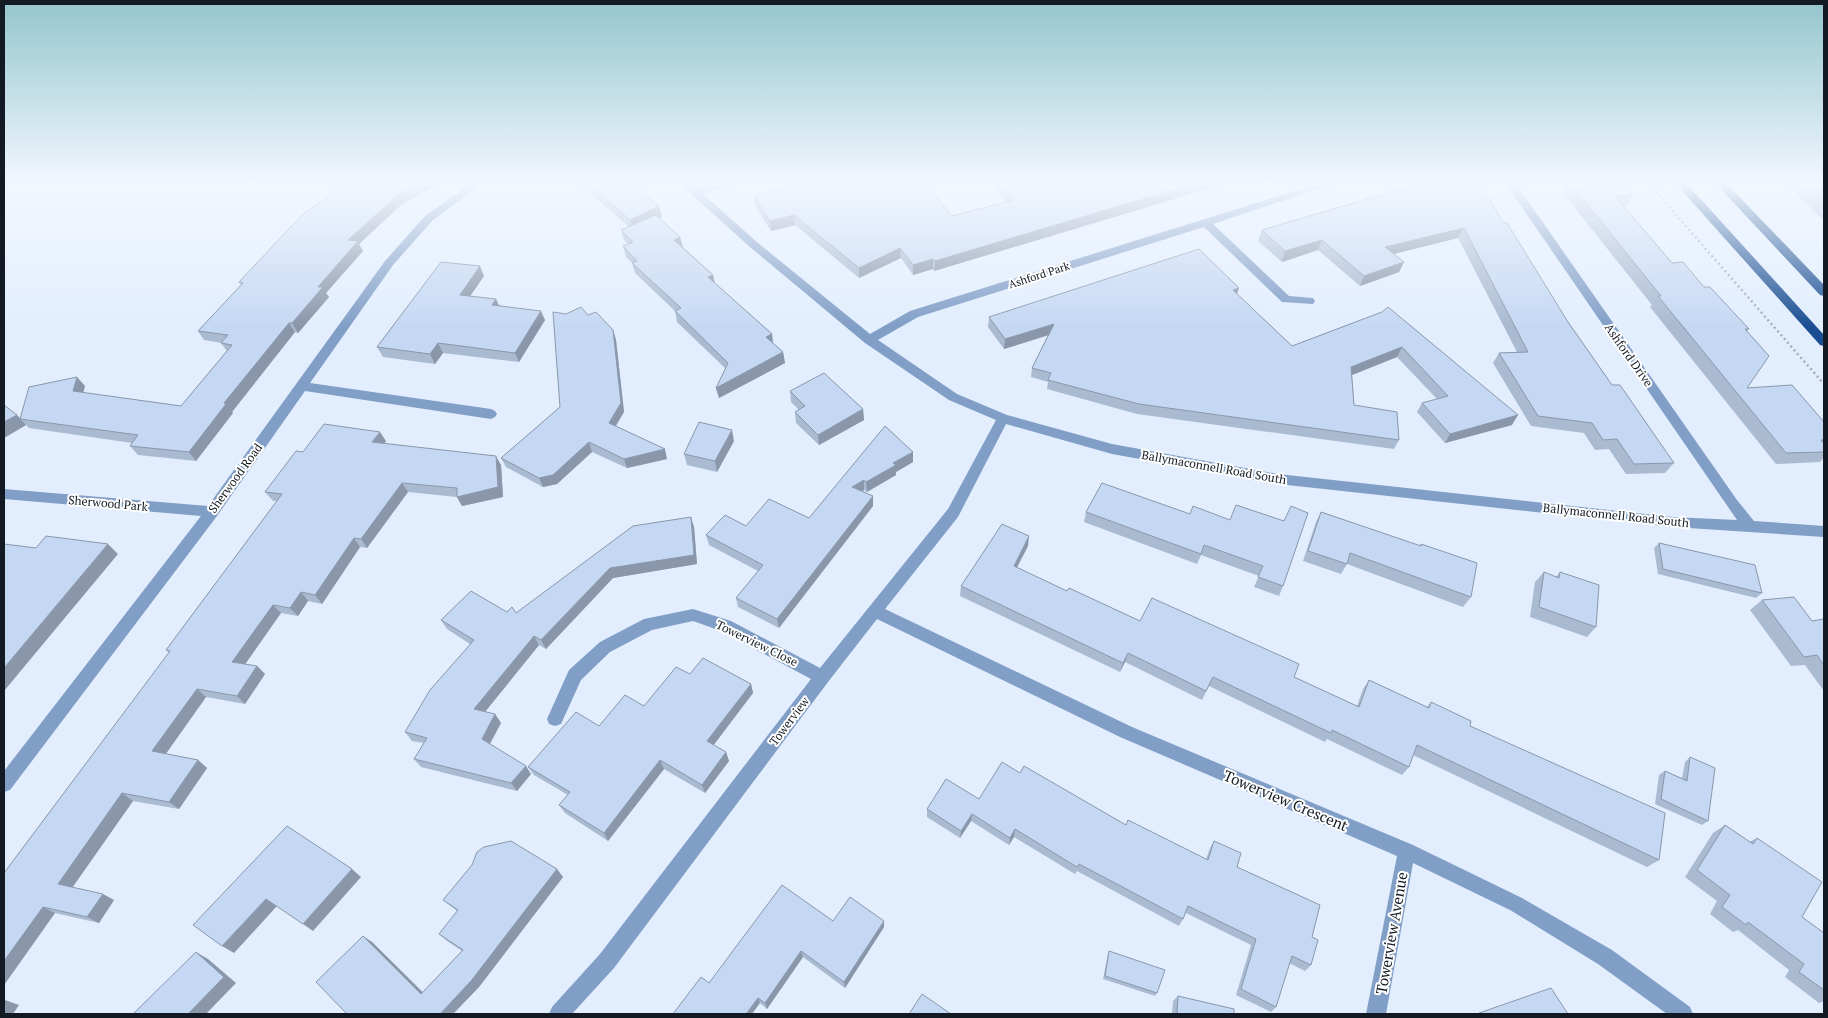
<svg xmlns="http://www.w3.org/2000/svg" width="1828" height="1018" viewBox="0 0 1828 1018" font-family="'PT Serif',serif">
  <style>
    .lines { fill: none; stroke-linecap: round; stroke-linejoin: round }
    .path { stroke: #a2acba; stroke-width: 2.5; stroke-dasharray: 2 3; stroke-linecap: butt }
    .minor { fill: #819ec6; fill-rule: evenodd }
    .trunk { fill: #1a4e91; fill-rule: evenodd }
    .wall { fill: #a9bad1 }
    .shaded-wall { fill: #8a97aa }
    .building { fill: #c5d8f3; stroke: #8a97aa }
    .labels { text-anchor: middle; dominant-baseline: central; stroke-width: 4; stroke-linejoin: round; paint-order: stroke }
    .far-street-label { font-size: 11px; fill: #141a24; stroke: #fff }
    .street-label { font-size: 12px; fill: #141a24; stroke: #fff }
    .near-street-label { font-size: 15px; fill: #141a24; stroke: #fff }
  </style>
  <rect width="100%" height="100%" fill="#e2eefe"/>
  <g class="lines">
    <!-- path -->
    <path class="path" d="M1649,184L1824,384"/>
    <!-- minor -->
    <path class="minor" d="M470,184H482L433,220L393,265L310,383L491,409L495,411L497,414L495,417L491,419L305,391L217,516L10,790L4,792V771L201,516L4,499V489L208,506L385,261L425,216Z
      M680,184H691L697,189L715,184H732L703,194L758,243L870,334L910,311L1317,184H1333L1213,224L1289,296L1313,298L1315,301L1313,304L1282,302L1204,227L918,317L878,340L957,394L1007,415L1112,444L1278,474L1673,517L1737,520L1506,184H1516L1737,500L1754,521L1824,526V537L1673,527L1278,484L1112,454L1006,424L958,517L885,609L1132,727L1413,845L1522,898L1612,950L1690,1007L1693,1014H1667L1598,964L1510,910L1413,863L1386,1014H1366L1397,856L1120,737L877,619L828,682L614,968L572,1014H549L552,1007L600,954L811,679L721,631L693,621L652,630L610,652L581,680L561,724L555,726L549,724L547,719L569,670L600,642L644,619L693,609L731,621L820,668L948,509L996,420L949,400L865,343L750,247Z"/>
    <!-- trunk -->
    <path class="trunk" d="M1676,184H1687L1824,335V346L1820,345Z
      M1716,184H1727L1824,285V296L1820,295Z"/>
  </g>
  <!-- wall -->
  <path class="wall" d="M345,184H439L402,204L359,244L363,251L326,293L329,297L298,333L295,332L232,412L233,413L196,461L138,455L130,446L132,443L29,428L26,425L4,438V405L20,418L85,386L83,393L181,406L227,351L221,343H222L204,340L198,331L241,285L239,282Z
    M580,184H632L659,206L662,217L660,218L683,247L713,275L715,283L772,334L773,343L783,352L785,363L719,398L716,388L726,369L677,322L675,311L635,273L632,263L626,257L623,246L628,244L624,240L621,230L629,227Z
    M991,184H1224L934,271L933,269L913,275L901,258L859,278L795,225L771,231L755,206L754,196L952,216L1006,202Z
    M1418,184L1568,322L1612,385L1674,463L1665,473L1626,474L1609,449L1595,450L1584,433L1531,426L1493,363L1499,353L1517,352L1458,238L1394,254L1404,262L1399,272L1360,286L1318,250L1282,262L1258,241L1262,230Z
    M1560,184H1623L1633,195L1626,206H1623L1672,263L1704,287L1749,329L1747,331V388L1824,422V457L1820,462L1776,464L1650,307L1652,305L1563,193L1565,190Z
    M1786,184H1824V221Z
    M484,276L470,296L496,299L499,305L545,320L519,362L443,353L435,364L383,357L377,347Z
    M1237,294L1292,346L1382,312L1512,425L1445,443L1417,412L1422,403L1437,399L1397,357L1352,375L1354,405L1399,440L1394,449L1137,414L1047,389L1048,382L1031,377L1032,368L1048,335L1004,349L988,327L989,317Z
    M566,314L613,330L616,340L624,412L616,426L667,459L627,468L592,452L557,484L543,487L506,467L501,458L560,407Z
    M790,391L863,409L864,420L819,445L796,423L795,412L799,410L791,402Z
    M885,426L913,452V462L896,472V475L867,492L864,490L862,491L873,496V506L779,628L738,607L736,598L758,571L709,545L706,535L746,526L809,518Z
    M386,441L384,444L501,465L503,497L462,506L457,497L408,492L367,548L360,547L322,604L308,601L298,616L281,613L245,664L257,666L265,674L245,704L206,697L166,754L198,760L207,768L179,809L133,801L72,887L114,900L99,923L55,913L4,985V873L169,653L166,650L277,501H273L265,492L303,452Z
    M734,441L717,472L687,465L684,454Z
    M1086,512L1190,514L1230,520L1283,586L1279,596L1254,587L1259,576L1201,555L1197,564L1084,522Z
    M1321,512L1420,546L1421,544L1471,597L1463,607L1347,564L1341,574L1303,561L1316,522Z
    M694,527L697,564L613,578L546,649L539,645L485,712L495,714L501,723L490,744L531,774L517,791L421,767L414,759L424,743L412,741L405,732L470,644L447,629L441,620L507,612L516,613Z
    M1659,543L1762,593L1756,598L1658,574L1654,548Z
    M1028,546L1017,568L1067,591L1140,621L1294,677L1357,706L1363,689L1369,680L1427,707L1431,702L1470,726L1659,860L1647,867L1413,755L1409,767L1402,775L1327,739L1325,742L1209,686L1202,700L1125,662L1120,672L960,596L961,586Z
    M1544,572L1556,577L1560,572L1596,627L1587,637L1530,617L1535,582Z
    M1762,600L1812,621L1824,619V691L1805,665L1791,666L1750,610Z
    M690,674L751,684L753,693L713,745L726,752L729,761L705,793L664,769L608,841L565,813L559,805L568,795L534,775L528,767L599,726L644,706Z
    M1690,757L1708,821L1702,825L1655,804L1659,775L1665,771L1682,778L1685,762Z
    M1020,773L1126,825L1206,859L1210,848L1214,841L1237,867L1312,937L1311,965L1305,971L1289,963L1276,1007L1271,1012L1236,995L1251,945L1186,913L1183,919L1179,926L1077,871L1075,874L1014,837L1009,845L971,821L960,838L927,817V809L979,799Z
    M1725,825L1749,842L1757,838L1802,917L1824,933V1001L1819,1003L1785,977L1789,970L1738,930L1733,932L1710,914L1717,901L1685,877L1713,833Z
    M563,877L479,987L453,1014H347L372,942L423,992L462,951L447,941L439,934L457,911L443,900Z
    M833,921L884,927L845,988L803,957L767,1009L760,1003L709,983Z
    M1109,951L1157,993L1155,996L1103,979L1108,954Z
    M1178,996L1234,1014H1172L1173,1001Z"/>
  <!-- shaded-wall -->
  <path class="shaded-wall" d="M418,184H439L402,204L359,244L363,251L326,293L329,297L298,333L292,323L318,287L348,240L398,195Z
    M1193,184H1224L934,271L935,261Z
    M659,206L662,217L633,230L630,220Z
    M794,215L795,225L771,231L770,221Z
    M1464,228L1458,238L1381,257L1385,247Z
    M680,237L683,247L674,240Z
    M1322,240L1318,250L1282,262L1285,251Z
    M900,248L901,258L859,278V268Z
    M933,259V269L913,275V265Z
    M1404,262L1399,272L1360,286L1364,276Z
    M480,266L484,276L464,305L460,295Z
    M713,275L715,285L708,277Z
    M1239,288L1236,297L1233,290Z
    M496,299L500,309L492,305Z
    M541,311L545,320L519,362L515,353Z
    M289,323L295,332L232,412L233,413L196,461L189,452L224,403Z
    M1054,324L1052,334L1004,349L1005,339Z
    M613,330L616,340L624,412L612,432L609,423Z
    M772,334L773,344L766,337Z
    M438,343L443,353L435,364L430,354Z
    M1402,347L1397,357L1347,377L1351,367Z
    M783,352L785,363L719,398L716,388Z
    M77,377L85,386L81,401L73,391Z
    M863,409L864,420L819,445L818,435Z
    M17,415L26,425L4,438V422Z
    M1518,415L1512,425L1445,443L1450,434Z
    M732,430L734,441L717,472L715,461Z
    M380,432L386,441L378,452L372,442Z
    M589,442L592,452L557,484L543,487L539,478Z
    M665,449L667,459L627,468L624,459Z
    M913,452V462L896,472V475L867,492L866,482L893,463Z
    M496,456L501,465L503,497L462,506L457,497Z
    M864,480V490L853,497L852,487Z
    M402,483L408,492L367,548L361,539Z
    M873,496V506L779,628L777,619Z
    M691,517L694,527L697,564L613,578L546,649L541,640L610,568Z
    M1029,536L1028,546L1012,576L1014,566Z
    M354,538L360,547L322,604L315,595Z
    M108,544L118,554L4,691V668Z
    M301,592L308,601L298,616L290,608Z
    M273,605L281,613L241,670L232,662Z
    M534,636L539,645L480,718L474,709Z
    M1128,653L1125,662L1120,672L1123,663Z
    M257,666L265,674L245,704L237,696Z
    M751,684L753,693L710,750L707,741Z
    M197,689L206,697L162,759L152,751Z
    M495,714L501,723L488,747L482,739Z
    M726,752L729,761L705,793L702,785Z
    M198,760L207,768L179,809L169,802Z
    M660,760L664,769L608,841L604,833Z
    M526,766L531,774L517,791L511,783Z
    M122,793L133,801L70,891L58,884Z
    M972,814L971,821L960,838L961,831Z
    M1015,829L1014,837L1009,845L1010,838Z
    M352,869L361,877L313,931L303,924Z
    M557,869L563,877L479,987L453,1014H442L441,1013Z
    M103,894L114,900L99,923L87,917Z
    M266,899L277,906L234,953L222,946Z
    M43,907L55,913L4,985V961Z
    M884,921V927L845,988L844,982Z
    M363,936L372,942L430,1000L421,994Z
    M801,951L803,957L767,1009L765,1003Z
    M196,952L208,959L236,983L206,1014H188Z
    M758,998L760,1003L752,1014H746Z
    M5,1000L19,1005L13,1014H4V1002Z"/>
  <!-- building -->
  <path class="building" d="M345,184H418L398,195L348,240L358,241L318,287H323L292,323H289L224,403L226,404L189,452L130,446L138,435L20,419L29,387L77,377L73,391L181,406L232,345L221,343L228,335L198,331L243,283L239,282L302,215Z
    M589,184H632L659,206L630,220Z
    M798,184H926L952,216L1014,200L1000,184H1193L935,261L933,259L913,265L900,248L859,268L794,215L770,221L754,196Z
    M1418,184H1479L1504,223H1507L1568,322L1612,385H1620L1674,463L1634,464L1617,439L1603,440L1592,423L1538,416L1499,353L1528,352L1464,228L1385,247L1404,262L1364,276L1322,240L1285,251L1262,230Z
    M1571,184H1623L1633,195L1615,196L1672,263L1683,262L1704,287H1710L1749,329H1745L1769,356L1747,388L1792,385L1824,422V440H1821L1824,444V452L1786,453L1658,296H1661Z
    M656,215L680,237L674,240L713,275L708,277L772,334L766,337L783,352L716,388L728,363L675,311L681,308L632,263L637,261L623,246L633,242L621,230Z
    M1199,249L1239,288L1233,290L1292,346L1382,312L1388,307L1518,415L1450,434L1422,403L1448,396L1402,347L1351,367L1354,405L1397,412L1399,440L1139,404L1048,380L1051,373L1032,368L1054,324L1005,339L989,317Z
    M441,262L480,266L460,295L496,299L492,305L541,311L515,353L438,343L430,354L377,347Z
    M581,307L588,315L596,312L613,330L621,403L609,423L665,449L624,459L589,442L553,475L539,478L501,458L560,407L553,312L566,314Z
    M824,373L863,409L818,435L795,412L805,406L790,391Z
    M4,405L17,415L4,422Z
    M699,422L732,430L715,461L684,454Z
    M324,424L380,432L372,442L496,456L498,487L457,497V488L402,483L361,539L354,538L315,595L301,592L290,608L273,605L232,662L257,666L237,696L197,689L152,751L198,760L169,802L122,793L58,884L103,894L87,917L43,907L4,961V873L170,651L166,650L282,494L265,492L296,451L303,452Z
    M885,426L913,452L893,463L896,465L866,482L864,480L852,487L873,496L777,619L736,598L763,565L706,535L725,515L746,526L769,499L809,518Z
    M1102,483L1190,514L1193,506L1230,520L1236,505L1284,521L1291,506L1308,513L1283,586L1258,577L1263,566L1204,545L1201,554L1086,512Z
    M1321,512L1421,546V544L1477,563L1471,597L1350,553L1347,564L1308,551Z
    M691,517L694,555L610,568L541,640L534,636L474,709L495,714L482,739L526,766L511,783L414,759L427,738L405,732L430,690L474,640L441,620L471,591L507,612L512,607L516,613L633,526Z
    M1002,524L1029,536L1014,566L1067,591L1069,588L1140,621L1152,598L1299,664L1294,677L1359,707L1369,680L1429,708L1431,702L1471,721L1470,726L1665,813L1659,860L1417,745L1409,767L1332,730L1331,733L1213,677L1206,691L1128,653L1123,663L961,586Z
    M46,536L108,544L4,668V544L36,548Z
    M1659,543L1755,565L1762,593L1663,569Z
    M1544,572L1559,578L1560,572L1599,585L1596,627L1539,607Z
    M1794,597L1812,621L1824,619V665L1817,655L1804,657L1762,600Z
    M703,658L751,684L707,741L726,752L702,785L660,760L604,833L559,805L570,792L528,767L576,712L599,726L625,695L644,706L676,667L690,674Z
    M1690,757L1715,768L1708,821L1661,799L1665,771L1687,781Z
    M1002,762L1020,773L1024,766L1126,825L1128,820L1208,860L1214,841L1241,853L1237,867L1320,905L1312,937L1318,940L1311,965L1292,956L1276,1007L1241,989L1256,939L1188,906L1183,919L1079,864L1077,867L1015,829L1010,838L972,814L961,831L927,809L946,779L979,799Z
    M1725,825L1753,844L1757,838L1822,882L1802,917L1824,933V990L1799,972L1804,964L1748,922L1746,925L1722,907L1730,895L1697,870Z
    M287,826L352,869L303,924L266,899L222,946L193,925Z
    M511,841L557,869L471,981L441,1013L442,1014H347L316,982L363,936L421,994L463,950L439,934L458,910L443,900L472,865L477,852L484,847Z
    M782,885L833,921L850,897L884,921L844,982L801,951L765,1003L758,998L746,1014H673L701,977L709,983Z
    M1109,951L1165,970L1157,993L1105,976Z
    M196,952L224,977L188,1014H133Z
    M1551,988L1568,1014H1479V1013Z
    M922,994L951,1014H909Z
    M1178,996L1234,1009V1014H1177Z"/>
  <!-- sky -->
  <linearGradient id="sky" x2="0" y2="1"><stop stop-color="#94c5cd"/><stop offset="0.56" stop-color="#f2f7ff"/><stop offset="1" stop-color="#f2f7ff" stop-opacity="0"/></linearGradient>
  <rect width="1828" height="327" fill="url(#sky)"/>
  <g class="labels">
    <!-- far-street labels -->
    <g class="far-street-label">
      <text transform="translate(1039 275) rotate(-18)">Ashford Park</text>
    </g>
    <!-- street labels -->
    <g class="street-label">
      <text transform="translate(1629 355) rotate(55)">Ashford Drive</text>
      <text transform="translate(1214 467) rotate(10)">Ballymaconnell Road South</text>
      <text transform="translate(235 478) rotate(-54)">Sherwood Road</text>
      <text transform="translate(108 503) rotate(5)">Sherwood Park</text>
      <text transform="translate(1616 515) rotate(6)">Ballymaconnell Road South</text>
      <text transform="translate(757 643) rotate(26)">Towerview Close</text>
      <text transform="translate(789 721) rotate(-53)">Towerview</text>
    </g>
    <!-- near-street labels -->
    <g class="near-street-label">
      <text transform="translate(1286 800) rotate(23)">Towerview Crescent</text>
      <text transform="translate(1391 933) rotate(-80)">Towerview Avenue</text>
    </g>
  </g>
  <!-- border -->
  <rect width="1828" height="1018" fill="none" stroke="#141a24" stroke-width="10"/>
</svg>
